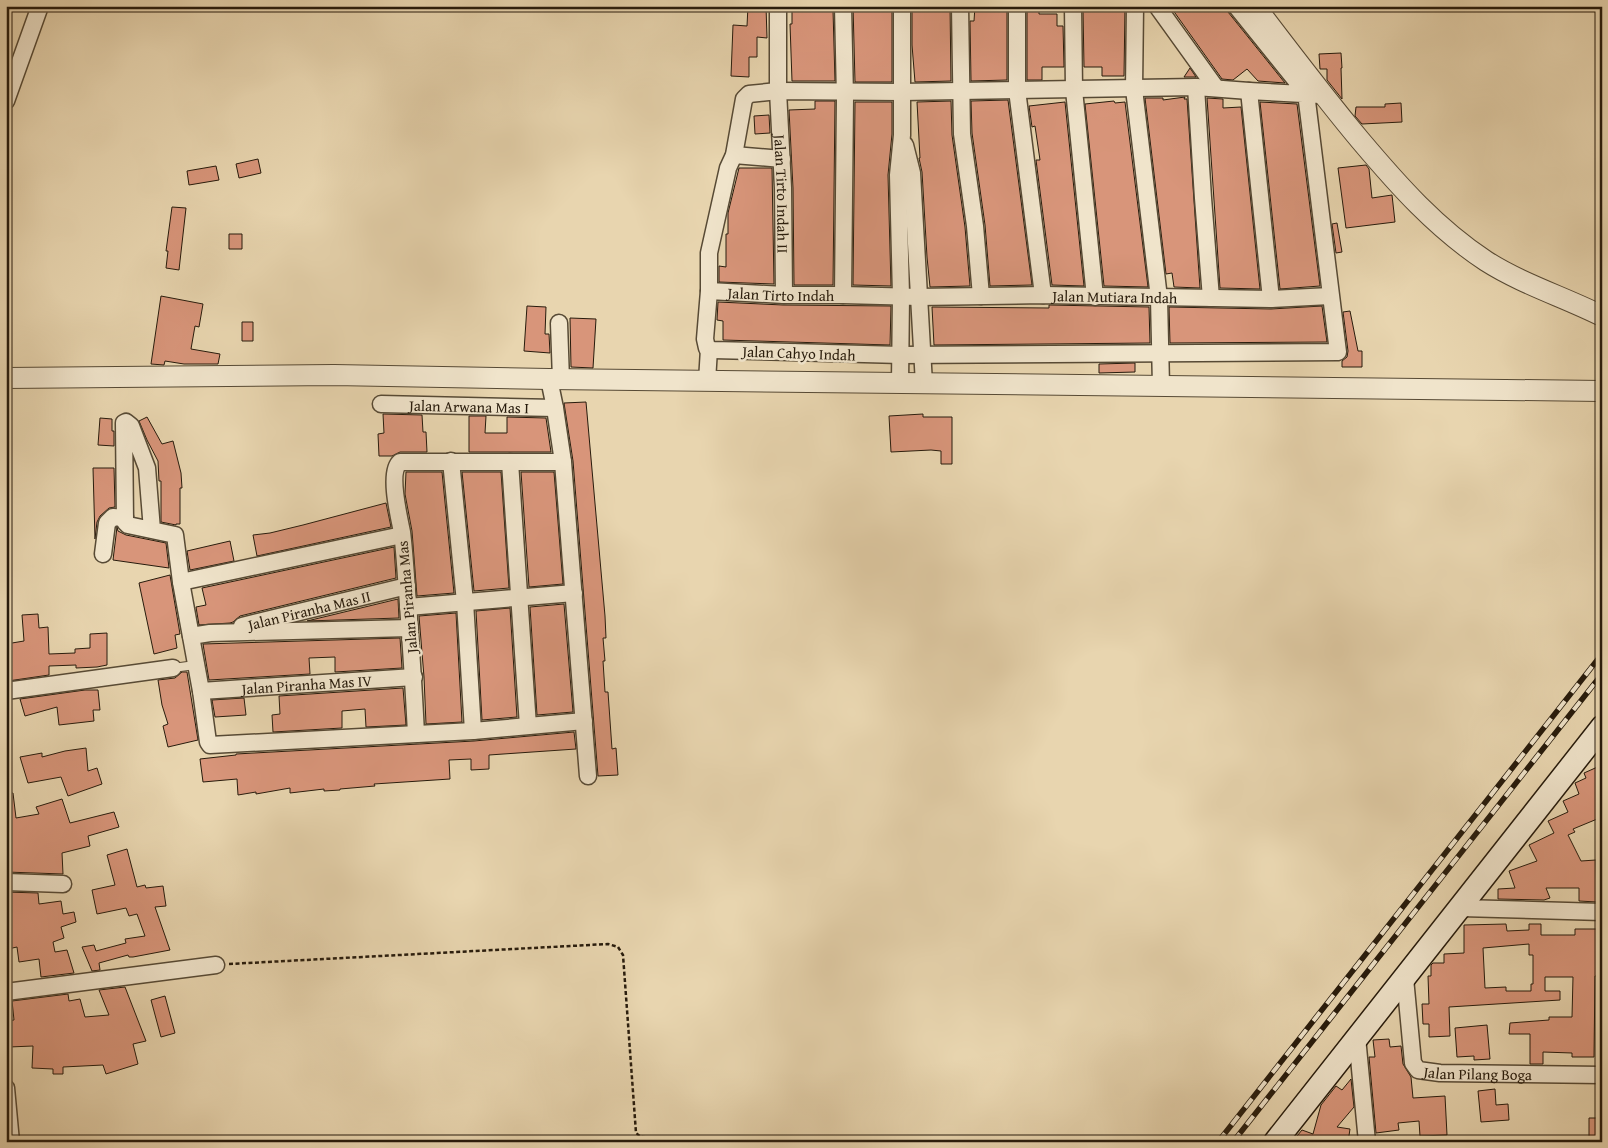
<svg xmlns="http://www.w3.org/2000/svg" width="1608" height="1148" viewBox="0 0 1608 1148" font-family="'Gentium Book Plus',serif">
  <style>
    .building { fill: #d8957a; stroke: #271b0c; fill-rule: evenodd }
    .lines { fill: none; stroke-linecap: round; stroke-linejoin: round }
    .service-casing { stroke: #574a35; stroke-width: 10 }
    .minor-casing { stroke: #574a35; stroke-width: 19 }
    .tertiary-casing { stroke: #574a35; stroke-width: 22 }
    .secondary-casing { stroke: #271b0c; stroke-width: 25 }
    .path { stroke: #271b0c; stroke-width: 2.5; stroke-dasharray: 4 2.5; stroke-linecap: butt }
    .service { stroke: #f0e4cb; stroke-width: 8 }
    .minor { stroke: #f0e4cb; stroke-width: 16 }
    .tertiary { stroke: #f0e4cb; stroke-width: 20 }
    .secondary { stroke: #f0e4cb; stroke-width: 22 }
    .rail-casing { stroke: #271b0c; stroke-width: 5.5 }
    .rail { stroke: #f0e4cb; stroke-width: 4; stroke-dasharray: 11; stroke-linecap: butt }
    .labels { text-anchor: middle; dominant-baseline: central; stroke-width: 5; stroke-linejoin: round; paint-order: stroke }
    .street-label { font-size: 15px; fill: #271b0c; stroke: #f0e4cb }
  </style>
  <rect width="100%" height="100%" fill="#e8d5af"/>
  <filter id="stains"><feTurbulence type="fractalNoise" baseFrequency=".004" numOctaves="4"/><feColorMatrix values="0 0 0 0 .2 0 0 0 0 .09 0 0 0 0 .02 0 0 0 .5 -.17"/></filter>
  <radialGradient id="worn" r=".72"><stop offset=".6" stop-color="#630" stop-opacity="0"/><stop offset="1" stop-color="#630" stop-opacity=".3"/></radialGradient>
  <!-- building -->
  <path class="building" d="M748,6H766L767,38L757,37V57H749V77L731,76L733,25L747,26Z
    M853,6H892V82H855Z
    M912,6H950L951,81L915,82L912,45Z
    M975,6H1007V80L971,81L970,21H974Z
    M1027,6H1039V14H1057V26H1063L1064,67H1042V80H1027Z
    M1113,6H1125L1124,76H1102V67H1084L1083,10L1114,9Z
    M1170,6H1226L1228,12L1285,83L1258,81L1247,69L1233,80L1222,79Z
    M792,10H833L835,81H792L790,24H792Z
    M1341,53L1342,68H1341L1342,99L1327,80V69H1320L1319,54Z
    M1190,68L1196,77H1184Z
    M1185,97L1184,99H1187L1200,288L1174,287L1172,273L1166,274L1145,98H1163V100Z
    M1207,98L1223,99V108L1241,107L1260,289L1220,288Z
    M1008,100L1032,285L990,286L985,225L972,133L971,101Z
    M815,101H835L833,285H794L793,188L789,110L815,109Z
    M951,101L952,135L965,227L970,286L930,287L927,257L922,172L919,158H920L917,102Z
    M1114,101L1115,103L1125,102L1148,287L1104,286L1085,104Z
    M855,102H892V134L888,175L891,286L853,285Z
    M1065,102L1084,286L1052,285L1036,160H1040L1035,126L1032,127L1029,106Z
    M1260,102L1297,104L1320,286L1280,289Z
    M1401,103L1402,122L1362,124L1355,116L1356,107H1385V104Z
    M769,115L770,133L755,134L754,116Z
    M258,159L261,173L239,178L236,164Z
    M1366,165L1369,169L1372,198L1392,195L1395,222L1346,228L1338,168Z
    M216,166L219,180L189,185L187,171Z
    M739,168H772L774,284L719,282V266L726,267V234H728V213Z
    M172,207L186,208L179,270L166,268L168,251H166Z
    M1337,223L1342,252L1336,253L1332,224Z
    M229,234H242V249H229Z
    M161,296L203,304L199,327L195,326L191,349L220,354L218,364H184L165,361L164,365L151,364Z
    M718,302L783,305L891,306L890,345L723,340V321L717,320Z
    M1049,305L1149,307L1150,343L934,345L932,307L1049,308Z
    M527,306L546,307L545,334H549L550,353L524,351Z
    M1322,306L1327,342L1170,343L1169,307L1271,309Z
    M1350,311L1358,351H1362V367H1342V361L1347,357L1348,351L1343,312Z
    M570,318L596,319L593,368L571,367Z
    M242,322H253V341H242Z
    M1135,363V372L1099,373V364Z
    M586,402L605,616L606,638H603L605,661H603L605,692H608L612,749L616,748L618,775L598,776L573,461L564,403Z
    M383,414L422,415L423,432H426L427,452H400L392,456H379L378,434L384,433Z
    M923,414V417H952V464H941V451L931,450L891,452L889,416Z
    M469,416H486L485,433H507V417L546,418L551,452H469Z
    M147,417L162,444L173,441L181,473L182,488H180V524H176V525L161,522V481H159L158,461L147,440L139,421Z
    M100,418L112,419V431H114V446L98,445Z
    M93,468H114L115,507L109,508L100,516L97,522L95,539Z
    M406,472H442L454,593L417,596L412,531L405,494Z
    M462,472H501L509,588L474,591Z
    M521,472H554L563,584L529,587Z
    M386,503L391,527L257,556L253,535L270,533L303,525Z
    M117,527L118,531L126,535L166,543L169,568L113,560Z
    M230,541L234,561L190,570L187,551Z
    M394,547L396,578L240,616L233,622L230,623L199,625L196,607L206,605L202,588Z
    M170,575L180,634L175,635L177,648L154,654L139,583Z
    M398,599L399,618L307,621Z
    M564,604L573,712L537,715L530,607Z
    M510,608L517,717L482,720L476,611Z
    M456,613L462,722L426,724L424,677L419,616Z
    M38,614L39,628L48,627L49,654L75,653V649L90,648V634L107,633V665L97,667L76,668V665L49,666V675L8,681L6,644L24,641L22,615Z
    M400,638L402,668L335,672V657L309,658L310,674L209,680L203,644Z
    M182,672H187L198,740L168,747L163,726L168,724L162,705L158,680L175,678Z
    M403,688L406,725L366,727L365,709L342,711V728L273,732L272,715L280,714L279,696Z
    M85,690H98L100,710H93L94,721L59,725L57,707L25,716L20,699Z
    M244,698L246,715L215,717L212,700Z
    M574,732L576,749L489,755V769L471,770V759L449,760L450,779L374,784L375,786L340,789V790L324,791V789L290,793V788L256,794V792L238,795L237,779L203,782L200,759L236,755V754L474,741Z
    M86,748L88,771L97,768L102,784L68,796L61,777L28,783L20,757L42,753V757L65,751Z
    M1602,765V817L1573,829L1575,832L1568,835L1581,861L1596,860L1597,902L1579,901V888H1546L1550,898L1544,900L1498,899V889L1515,888L1509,871L1537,861L1529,845L1554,833L1548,821L1568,812L1563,801L1579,794L1575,783L1586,778L1584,773Z
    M6,793H13L16,818L39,814L36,807L62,799L70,823L114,812L119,827L88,836L90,846L62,853L63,874L6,872Z
    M127,849L137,887L145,885L146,888L163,886L166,906L155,907L170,950L133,957H129L128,955L99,963L100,970L92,971L82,947L94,945L96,951L126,943L125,939L145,936L137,914L129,916L126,908L97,914L92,890L115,885L107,855Z
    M6,892L38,893L39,904L61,901L63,914L74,912L76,922L61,927L64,938L53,942L55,952L67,950L74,973L41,977L39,959L19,962L17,947L8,949L6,940Z
    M1506,924L1507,931L1529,930V924H1541V935H1575V929H1602V976H1595L1594,1057H1572V1053L1543,1052V1064H1530V1034H1509L1510,1023L1549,1020V1017H1572L1573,977H1545V991H1560V1000L1449,1007L1450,1036L1429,1037V1024H1423L1422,1004H1429L1428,976H1431V965L1433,963H1444V954L1464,953V925ZM1529,944V955H1533V984H1531V991H1506V987L1485,988L1483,948Z
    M125,987L146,1041L133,1044L138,1064L106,1074L103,1065L63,1067V1074H53V1069L32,1068L33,1046L9,1047V1032L6,1021L14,1020L12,1001L68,994L69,1001L80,999L85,1017L109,1015L99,990Z
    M165,996L175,1033L161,1037L151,1000Z
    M1487,1025L1490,1059L1474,1060V1056L1457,1057L1455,1028Z
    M1389,1039L1390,1047L1401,1046L1403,1064L1411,1077L1413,1098L1445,1096L1447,1135L1420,1136L1419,1121L1398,1123L1399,1130L1376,1133L1369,1057H1375L1373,1040Z
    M1351,1079L1354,1107L1337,1127L1350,1129L1348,1142H1292L1302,1130L1313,1134L1321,1105L1336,1086L1342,1090Z
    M1495,1089L1496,1105L1508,1104L1509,1120L1481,1122L1478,1091Z
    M1589,1118H1602V1142H1589Z"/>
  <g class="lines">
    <defs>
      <path id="service" d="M173,668L195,665"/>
      <g id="minor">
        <path id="s1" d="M778,6V91L783,188L784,295"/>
        <path d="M843,6L845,98L843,295"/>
        <path d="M960,6L962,134L975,226L981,296"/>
        <path d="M1017,6V90L1043,295"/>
        <path d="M1073,6L1074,90L1095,297"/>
        <path d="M1135,6L1134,89L1159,298L1161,386"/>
        <path d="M1157,6L1216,88"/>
        <path d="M1236,6L1306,93L1338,352L901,355L713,350L707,348L705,339L709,291V253L728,168L734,155L744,99L749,94L778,91L902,92L1196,87L1249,91L1322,95"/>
        <path d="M1196,87L1203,198L1211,298"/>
        <path d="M1249,91L1271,299"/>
        <path d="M6,101L40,6"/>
        <path d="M905,145L912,173L924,384"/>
        <path d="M734,155L782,159"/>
        <path id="s2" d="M709,291L784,295H843L919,297L1043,295L1271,299L1330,296"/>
        <path d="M559,323L561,380"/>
        <path d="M549,379L555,408L563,462L588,776"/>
        <path d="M707,381L709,349"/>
        <path d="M900,383L901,296L898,175L902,135V6"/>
        <path id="s3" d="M381,404L555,408"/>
        <path d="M451,461L465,602L473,731"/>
        <path d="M510,462L528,726"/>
        <path d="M152,530L147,468L131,426L126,422L124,423L125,522L128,525L175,535L181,582L201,691L208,742L210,745L473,731L584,721"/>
        <path d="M103,554L107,523L113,517L125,518"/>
        <path d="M181,582L402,535"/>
        <path d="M408,607L574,593"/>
        <path id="s4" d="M242,626L407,586"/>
        <path d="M191,636L210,633L410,628"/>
        <path d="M6,691L173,668"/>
        <path id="s5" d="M201,691L414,677"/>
        <path d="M416,734C414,691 411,648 408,604C406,580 405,556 402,532C399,517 388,472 400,462H563"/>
        <path d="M6,882L63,884"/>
        <path d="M1461,908L1602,912"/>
        <path id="s6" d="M1405,978L1413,1063L1418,1070L1440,1073L1602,1075"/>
        <path d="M6,992L216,965"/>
        <path d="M1357,1037L1367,1142"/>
        <path d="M6,1088L11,1142"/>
      </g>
      <path id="tertiary" d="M1255,6C1290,52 1324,97 1360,140C1398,185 1436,228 1486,261C1522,284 1564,297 1602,316
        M6,378L334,375L549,379L1602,391"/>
      <path id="secondary" d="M1275,1142L1602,727"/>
    </defs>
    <!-- service casing -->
    <use href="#service" class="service-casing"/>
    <!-- minor casing -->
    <use href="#minor" class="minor-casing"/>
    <!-- tertiary casing -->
    <use href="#tertiary" class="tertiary-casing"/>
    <!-- secondary casing -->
    <use href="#secondary" class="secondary-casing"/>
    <!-- path -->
    <path class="path" d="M229,964L608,944L618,947L623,955L636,1133L641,1137L753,1142"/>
    <!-- service -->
    <use href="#service" class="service"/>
    <!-- minor -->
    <use href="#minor" class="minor"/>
    <!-- tertiary -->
    <use href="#tertiary" class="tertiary"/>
    <!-- secondary -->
    <use href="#secondary" class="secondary"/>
    <defs>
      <path id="rail" d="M1218,1142L1602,654
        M1233,1142L1602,674"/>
    </defs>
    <!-- rail casing -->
    <use href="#rail" class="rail-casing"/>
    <!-- rail -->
    <use href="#rail" class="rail"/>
  </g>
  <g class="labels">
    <!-- street labels -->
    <g class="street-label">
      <text stroke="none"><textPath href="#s1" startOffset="188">Jalan Tirto Indah II</textPath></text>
      <text stroke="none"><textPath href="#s2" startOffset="72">Jalan Tirto Indah</textPath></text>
      <text stroke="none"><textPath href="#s2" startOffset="406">Jalan Mutiara Indah</textPath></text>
      <text transform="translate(799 353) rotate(2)">Jalan Cahyo Indah</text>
      <text stroke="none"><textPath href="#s3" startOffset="88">Jalan Arwana Mas I</textPath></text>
      <text transform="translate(407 597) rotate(-95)">Jalan Piranha Mas</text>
      <text stroke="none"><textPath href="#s4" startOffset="69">Jalan Piranha Mas II</textPath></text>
      <text stroke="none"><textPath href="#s5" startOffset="106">Jalan Piranha Mas IV</textPath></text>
      <text stroke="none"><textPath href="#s6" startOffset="154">Jalan Pilang Boga</textPath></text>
    </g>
  </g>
  <!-- margin -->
  <rect width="1608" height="1148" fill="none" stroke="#e8d5af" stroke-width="25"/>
  <rect x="8" y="8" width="1593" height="1133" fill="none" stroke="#271b0c" stroke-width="2.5"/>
  <rect x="12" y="12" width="1583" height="1123" fill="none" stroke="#271b0c"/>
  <rect width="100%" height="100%" filter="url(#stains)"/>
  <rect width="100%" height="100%" fill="url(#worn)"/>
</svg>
